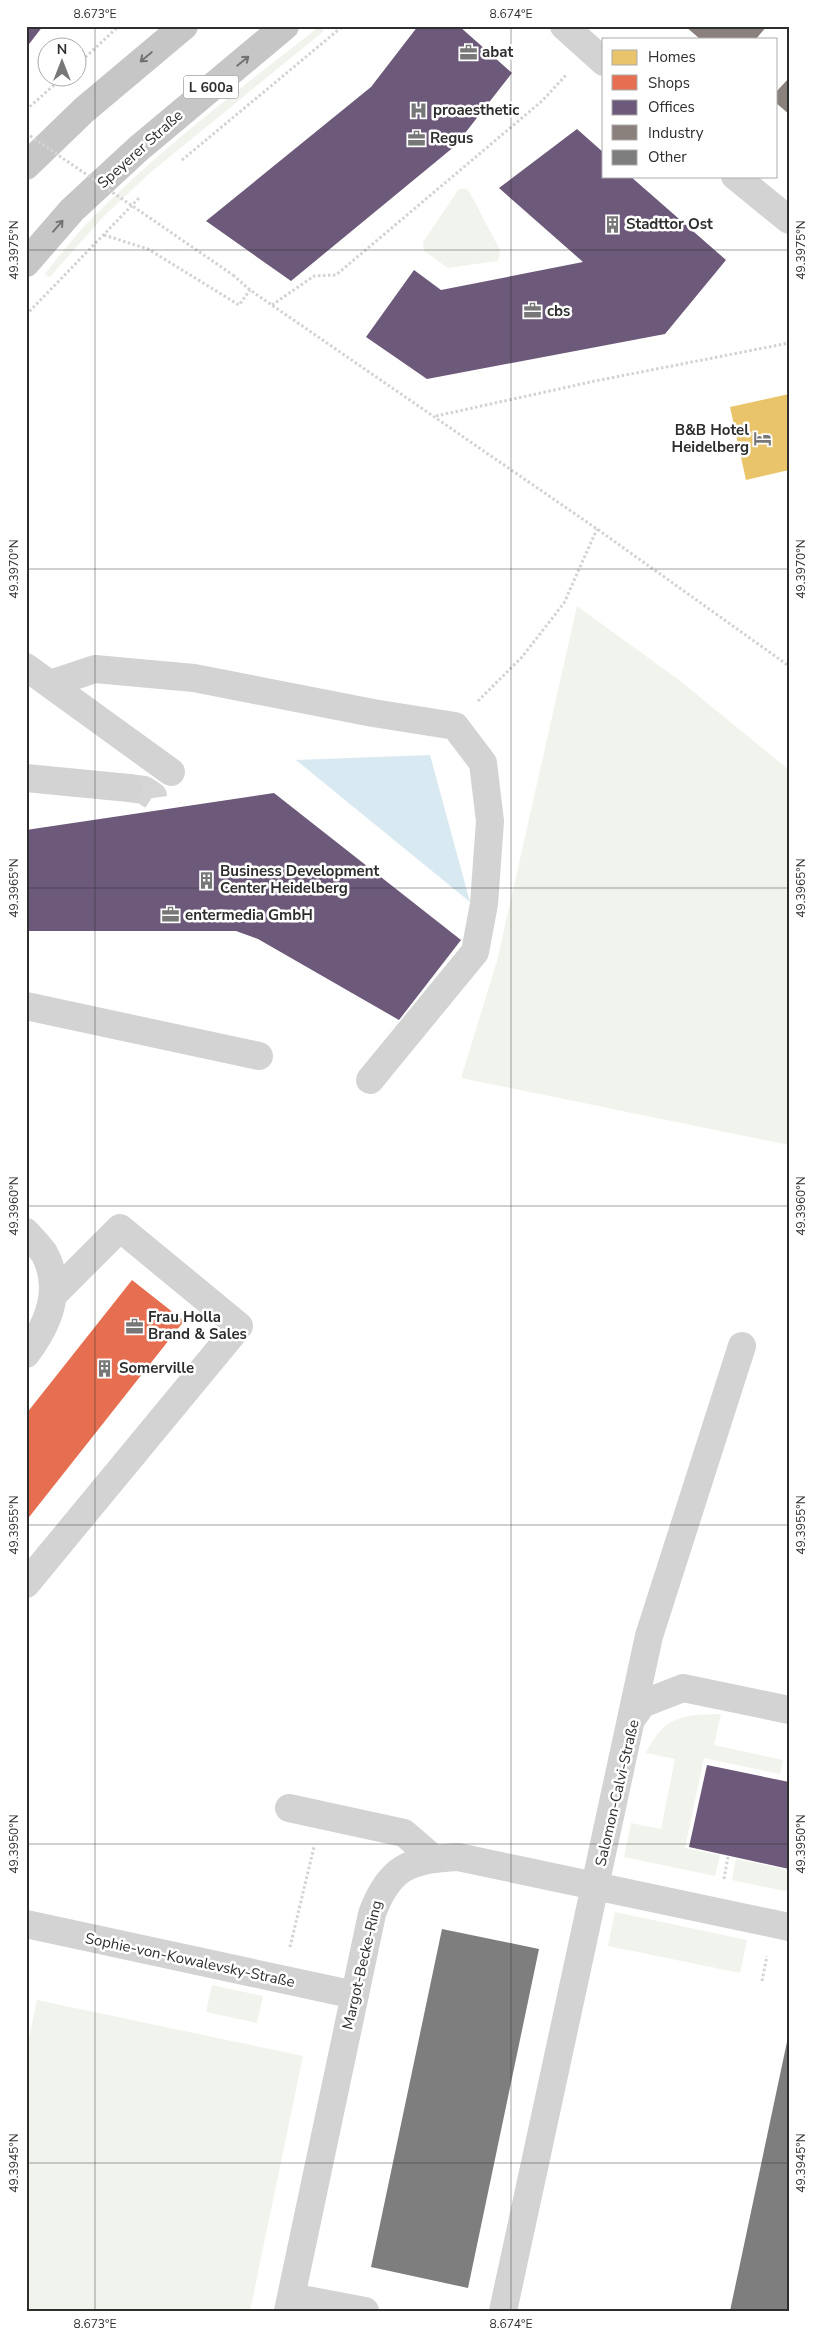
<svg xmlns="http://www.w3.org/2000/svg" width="815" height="2337" viewBox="0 0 815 2337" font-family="'Nunito Sans',sans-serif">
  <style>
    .green { fill: #f1f4ec }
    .water { fill: #d9e9f1 }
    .homes { fill: #e9c46a }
    .shops { fill: #e76f51 }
    .offices { fill: #6d597a }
    .industry { fill: #8a817c }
    .building { fill: #7e7e7e }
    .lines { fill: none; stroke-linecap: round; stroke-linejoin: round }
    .minor-tunnel { stroke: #d5d5d5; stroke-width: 28; stroke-dasharray: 28 14; stroke-linecap: butt }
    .path { stroke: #d3d3d3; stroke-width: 3; stroke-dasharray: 2.5 2.5; stroke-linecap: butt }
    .minor { stroke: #d3d3d3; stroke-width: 28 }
    .major { stroke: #c6c6c6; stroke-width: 28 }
    .path-bridge { stroke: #d3d3d3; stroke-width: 3; stroke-dasharray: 2.5 2.5; stroke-linecap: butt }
    .oneway { stroke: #727272 }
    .ticks { fill: none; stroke: #2e2e2e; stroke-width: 1; stroke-opacity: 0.45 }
    .labels { text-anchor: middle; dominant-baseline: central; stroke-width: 5; stroke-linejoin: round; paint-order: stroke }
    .shield { fill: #fff; stroke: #6d6d6d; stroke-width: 1 }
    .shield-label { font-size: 14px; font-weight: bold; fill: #2e2e2e }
    .poi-label { font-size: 15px; font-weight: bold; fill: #2e2e2e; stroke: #fff; text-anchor: start }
    .street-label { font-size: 15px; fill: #2e2e2e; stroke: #fff }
    .neatline { fill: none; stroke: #2e2e2e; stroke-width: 2 }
    .ticks-label { font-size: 12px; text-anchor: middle; fill: #2e2e2e }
  </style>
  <rect width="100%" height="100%" fill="#fff"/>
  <!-- green -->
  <path class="green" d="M320,26L324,31L151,172L103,217L50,277L45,274C60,255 75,235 92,218C161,148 242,87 320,26Z
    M459,189H467L470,193L500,250L499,258L497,261L448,268L424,251L423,242Z
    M577,606L679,680L789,770V1145L461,1078L497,961Z
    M721,1714L714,1745L783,1760L780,1774L704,1758L685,1848L720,1855L715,1876L624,1857L631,1823L661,1829L675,1759L646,1753C665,1715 682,1715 721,1714Z
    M736,1859L789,1870V1892L732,1880Z
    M615,1912L747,1940L740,1973L608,1946Z
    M212,1985L263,1996L257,2023L206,2012Z
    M37,2000L303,2056L250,2311H26V2051Z"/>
  <!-- water -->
  <path class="water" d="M430,755L470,902L296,760Z"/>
  <!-- homes -->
  <path class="homes" d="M789,394V470L746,480L730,407Z"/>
  <!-- shops -->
  <path class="shops" d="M132,1280L184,1321L26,1521V1414Z"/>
  <!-- offices -->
  <path class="offices" d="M26,26H43L26,48Z
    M418,26H459L512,73L455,146L291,281L206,221L371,87Z
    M577,129L604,153V176H630L726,260L665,334L427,379L366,337L414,270L441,290L583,262L499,188Z
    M274,793L461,940L399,1020L258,939L236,931H26V830Z
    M707,1765L789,1782V1869L689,1847Z"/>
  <!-- industry -->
  <path class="industry" d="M685,26H767L756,39H700Z
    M789,78V114L776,103V92Z"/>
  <!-- building -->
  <path class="building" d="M442,1929L539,1949L468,2288L371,2267Z
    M788,2037L789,2311H730Z"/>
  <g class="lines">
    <!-- minor-tunnel -->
    <path class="minor-tunnel" d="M129,788L144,790L153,796L155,810"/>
    <!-- path -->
    <path class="path" d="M78,64L119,26
      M26,110L62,78
      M182,160L343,26
      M104,235L148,249L239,305L250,290
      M233,275L250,290L597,529L789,666
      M272,305L314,276L336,275L542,101L567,74
      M26,315L140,197
      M436,416L595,381L789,343
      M478,701L522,657L564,603L597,529
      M724,1879L728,1857
      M290,1947L314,1847
      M762,1981L767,1956"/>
    <!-- minor -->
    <path class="minor" d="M564,26L604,62
      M735,176L789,220
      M26,667L171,772
      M50,684L95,669L194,678L373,713L455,726L483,763L490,821L484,904L475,952L370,1080
      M26,778L129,788
      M26,1006L259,1056
      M26,1232C32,1239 39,1246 44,1253C64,1289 48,1325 26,1354
      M26,1584L239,1326L120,1228L53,1295
      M631,1720L642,1704L683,1688L789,1710
      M289,1808L404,1833L433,1858
      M26,1924L355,1995
      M291,2297L365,2311
      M288,2311L372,1914C389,1867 410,1859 458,1857L789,1927
      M503,2311L649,1636L742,1346"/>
    <!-- major -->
    <path class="major" d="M26,166L84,110L184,26
      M26,263L72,210L138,149L285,26"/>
    <!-- path-bridge -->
    <path class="path-bridge" d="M26,133L233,275"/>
  </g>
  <!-- one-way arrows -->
  <defs><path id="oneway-shaft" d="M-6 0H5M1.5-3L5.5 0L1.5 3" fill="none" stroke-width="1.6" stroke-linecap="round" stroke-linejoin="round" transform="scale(1.25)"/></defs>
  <g class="oneway">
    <use href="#oneway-shaft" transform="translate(146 57) rotate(140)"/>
    <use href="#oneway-shaft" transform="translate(243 61) rotate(-39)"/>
    <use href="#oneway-shaft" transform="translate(58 226) rotate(-49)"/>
  </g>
  <!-- ticks -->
  <path class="ticks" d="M95,26V2311M511,26V2311M26,250H789M26,569H789M26,888H789M26,1206H789M26,1525H789M26,1844H789M26,2163H789"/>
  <!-- icons -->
  <defs>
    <symbol id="office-bare" viewBox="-9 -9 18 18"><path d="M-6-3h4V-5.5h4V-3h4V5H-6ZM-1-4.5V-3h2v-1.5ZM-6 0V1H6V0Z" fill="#777" stroke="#fff" stroke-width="2.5" paint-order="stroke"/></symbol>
    <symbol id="hospital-bare" viewBox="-9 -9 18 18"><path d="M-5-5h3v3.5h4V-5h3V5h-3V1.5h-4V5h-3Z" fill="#777" stroke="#fff" stroke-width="2.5" paint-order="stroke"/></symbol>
    <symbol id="building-bare" viewBox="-9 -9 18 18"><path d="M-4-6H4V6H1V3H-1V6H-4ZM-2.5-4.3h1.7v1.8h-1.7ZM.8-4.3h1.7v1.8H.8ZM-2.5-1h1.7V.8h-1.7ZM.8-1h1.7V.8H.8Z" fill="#777" stroke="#fff" stroke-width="2.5" paint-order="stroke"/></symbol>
    <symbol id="hotel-bare" viewBox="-9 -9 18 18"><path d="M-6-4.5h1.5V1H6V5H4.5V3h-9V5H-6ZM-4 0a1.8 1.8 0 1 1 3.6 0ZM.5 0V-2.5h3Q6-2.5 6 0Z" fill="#777" stroke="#fff" stroke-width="2.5" paint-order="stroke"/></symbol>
  </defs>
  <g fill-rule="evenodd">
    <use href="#office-bare" x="456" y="40" width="25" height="25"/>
    <use href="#hospital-bare" x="406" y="98" width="25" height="25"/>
    <use href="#office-bare" x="404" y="126" width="25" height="25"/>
    <use href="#building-bare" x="600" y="212" width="25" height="25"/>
    <use href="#office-bare" x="520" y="298" width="25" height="25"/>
    <use href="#hotel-bare" x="750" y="426" width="25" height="25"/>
    <use href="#building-bare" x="194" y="868" width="25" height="25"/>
    <use href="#office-bare" x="158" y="902" width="25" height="25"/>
    <use href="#office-bare" x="122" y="1314" width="25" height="25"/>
    <use href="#building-bare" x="92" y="1356" width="25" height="25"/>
  </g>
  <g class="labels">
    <!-- shield labels -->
    <rect class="shield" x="183.5" y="75.5" width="55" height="23" rx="4"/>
    <g class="shield-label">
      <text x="211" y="87">L 600a</text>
    </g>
    <!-- poi labels -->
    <g class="poi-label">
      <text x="482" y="52">abat</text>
      <text x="433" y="110">proaesthetic</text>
      <text x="430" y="138">Regus</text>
      <text x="626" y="224">Stadttor Ost</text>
      <text x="547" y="311">cbs</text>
      <text x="749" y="430" text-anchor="end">B&amp;B Hotel<tspan x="749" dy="17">Heidelberg</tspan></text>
      <text x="220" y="871">Business Development<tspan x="220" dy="17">Center Heidelberg</tspan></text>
      <text x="185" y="915">entermedia GmbH</text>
      <text x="148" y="1317">Frau Holla<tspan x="148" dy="17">Brand &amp; Sales</tspan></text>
      <text x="119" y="1368">Somerville</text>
    </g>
    <!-- street labels -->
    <g class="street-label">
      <text transform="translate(140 149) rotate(-42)">Speyerer Straße</text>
      <text transform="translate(617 1793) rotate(-77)">Salomon-Calvi-Straße</text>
      <text transform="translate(190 1960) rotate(12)">Sophie-von-Kowalevsky-Straße</text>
      <text transform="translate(362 1965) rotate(-77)">Margot-Becke-Ring</text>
    </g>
  </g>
  <!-- border -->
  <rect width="815" height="2337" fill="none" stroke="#ffffff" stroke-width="55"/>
  <!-- legend -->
  <rect x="602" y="38" width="175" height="140" fill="#ffffff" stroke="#ababab"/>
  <rect x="612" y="50" width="25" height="15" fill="#e9c46a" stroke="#ababab"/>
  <text x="648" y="62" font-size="15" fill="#2e2e2e">Homes</text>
  <rect x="612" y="75" width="25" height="15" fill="#e76f51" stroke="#ababab"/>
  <text x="648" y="88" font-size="15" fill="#2e2e2e">Shops</text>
  <rect x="612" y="100" width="25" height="15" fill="#6d597a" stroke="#ababab"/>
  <text x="648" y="112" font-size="15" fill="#2e2e2e">Offices</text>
  <rect x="612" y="125" width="25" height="15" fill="#8a817c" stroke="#ababab"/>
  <text x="648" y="138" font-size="15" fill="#2e2e2e">Industry</text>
  <rect x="612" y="150" width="25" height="15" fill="#7e7e7e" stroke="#ababab"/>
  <text x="648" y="162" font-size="15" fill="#2e2e2e">Other</text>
  <!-- north arrow -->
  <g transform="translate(62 62)"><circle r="24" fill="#ffffff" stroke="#ababab"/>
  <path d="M0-4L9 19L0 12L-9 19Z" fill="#777777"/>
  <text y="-8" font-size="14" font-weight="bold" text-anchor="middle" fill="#2e2e2e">N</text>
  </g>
  <rect x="28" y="28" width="760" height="2282" class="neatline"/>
  <g class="ticks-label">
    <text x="95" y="18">8.673°E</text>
    <text x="511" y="18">8.674°E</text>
    <text transform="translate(14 250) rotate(-90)" y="4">49.3975°N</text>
    <text transform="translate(801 250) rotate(-90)" y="4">49.3975°N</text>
    <text transform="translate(14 569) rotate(-90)" y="4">49.3970°N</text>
    <text transform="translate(801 569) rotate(-90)" y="4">49.3970°N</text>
    <text transform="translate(14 888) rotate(-90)" y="4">49.3965°N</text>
    <text transform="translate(801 888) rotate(-90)" y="4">49.3965°N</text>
    <text transform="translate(14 1206) rotate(-90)" y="4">49.3960°N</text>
    <text transform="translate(801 1206) rotate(-90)" y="4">49.3960°N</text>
    <text transform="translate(14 1525) rotate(-90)" y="4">49.3955°N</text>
    <text transform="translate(801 1525) rotate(-90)" y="4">49.3955°N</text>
    <text transform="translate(14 1844) rotate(-90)" y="4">49.3950°N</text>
    <text transform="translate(801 1844) rotate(-90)" y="4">49.3950°N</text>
    <text transform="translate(14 2163) rotate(-90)" y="4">49.3945°N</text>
    <text transform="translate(801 2163) rotate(-90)" y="4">49.3945°N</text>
    <text x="95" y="2328">8.673°E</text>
    <text x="511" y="2328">8.674°E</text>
  </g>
</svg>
